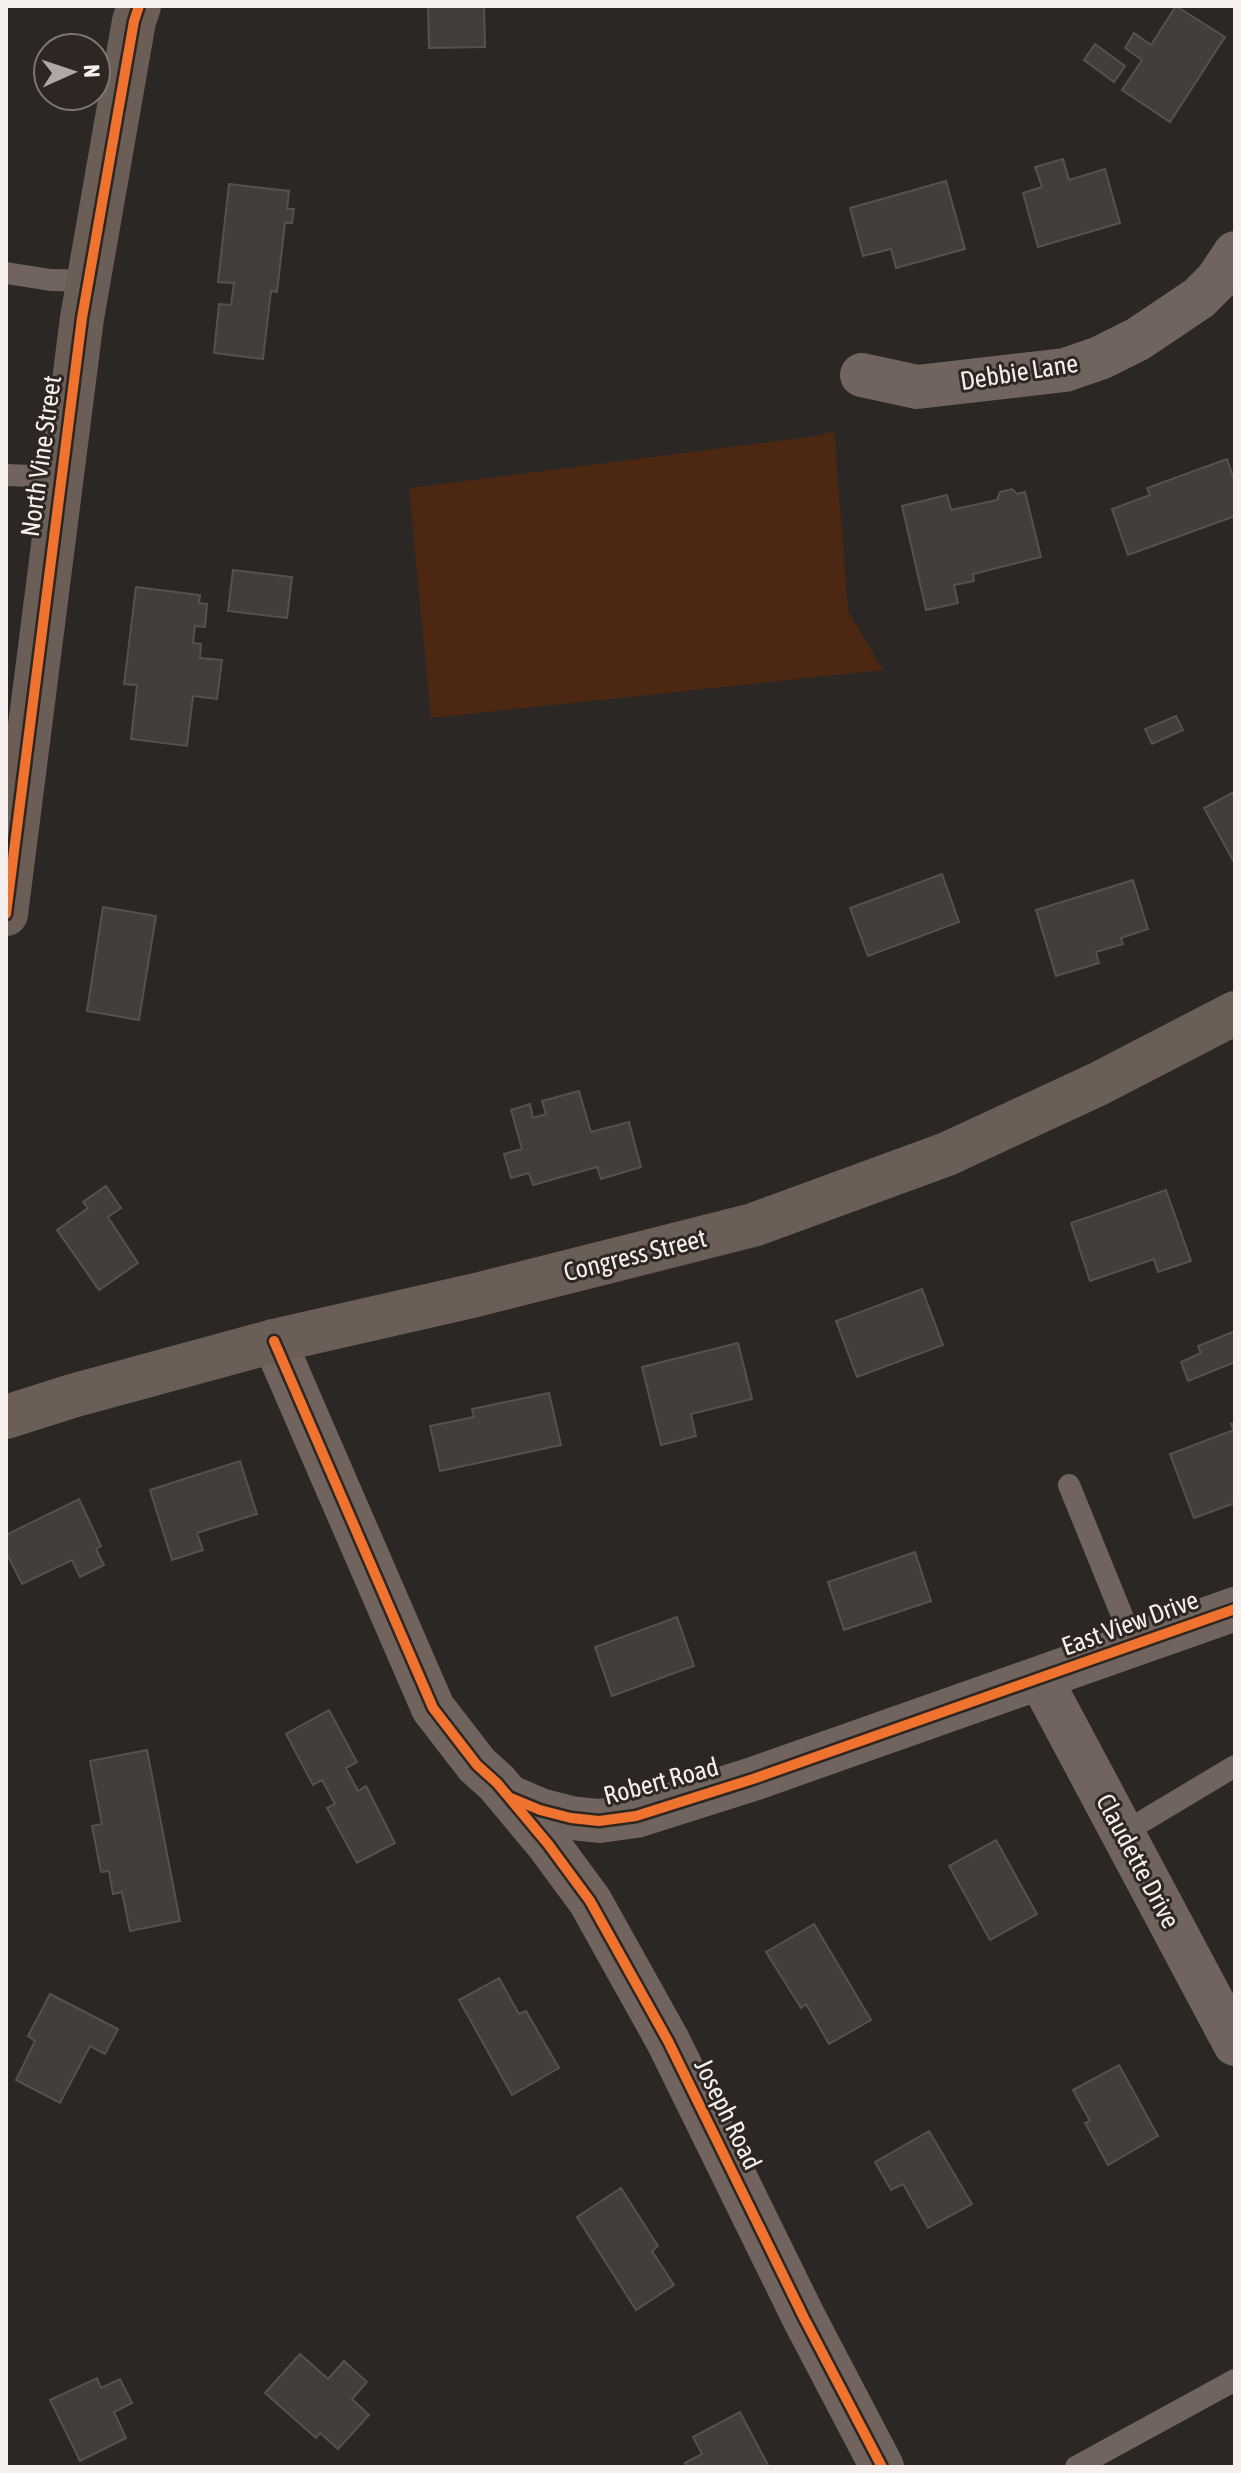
<svg xmlns="http://www.w3.org/2000/svg" width="1241" height="2473" viewBox="0 0 1241 2473" font-family="'Asap Condensed',sans-serif">
  <style>
    .green { fill: #4c2813 }
    .building { fill: #423e3c; stroke: #555150; stroke-width: 2 }
    .lines { fill: none; stroke-linecap: round; stroke-linejoin: round }
    .lane { stroke: #71645e; stroke-width: 22 }
    .street { stroke: #71645e; stroke-width: 44 }
    .secondary { stroke: #6a5e57; stroke-width: 44 }
    .cycleway-casing { stroke: #2e2622; stroke-width: 15 }
    .cycleway { stroke: #ef722f; stroke-width: 10 }
    .labels { text-anchor: middle; dominant-baseline: central; stroke-width: 6; stroke-linejoin: round; paint-order: stroke }
    .street-label { font-size: 26px; fill: #f5efed; stroke: #2e2622 }
  </style>
  <rect width="100%" height="100%" fill="#2b2725"/>
  <!-- green -->
  <path class="green" d="M834,431L848,611L883,670L431,718L409,488L817,436Z"/>
  <!-- building -->
  <path class="building" d="M428,6H484L485,47L429,48Z
    M1176,6L1225,37L1170,122L1122,90L1142,60L1125,48L1134,33L1151,45Z
    M1095,44L1125,66L1114,82L1084,60Z
    M1063,159L1069,180L1105,169L1120,223L1038,247L1023,193L1042,187L1035,167Z
    M946,181L965,249L896,268L891,249L863,256L850,208Z
    M229,184L289,191L287,209H294L292,223H285L277,292L271,291L263,359L214,353L219,304L231,305L234,283L218,282Z
    M1227,459L1235,482V516L1128,555L1112,509L1150,495L1147,488Z
    M1012,489L1017,494L1025,492L1041,557L973,574L974,581L954,585L958,603L926,610L902,506L947,495L951,510L997,500L1000,492Z
    M233,570L292,577L287,618L228,611Z
    M136,587L200,595L199,603L207,604L205,627L195,626L193,643L201,644L200,658L222,660L217,699L193,696L187,746L131,739L137,685L124,684Z
    M1176,716L1183,730L1152,744L1145,729Z
    M1232,793L1235,798V864L1204,808Z
    M942,874L959,922L868,956L850,908Z
    M1133,880L1148,929L1121,938L1123,944L1096,952L1099,963L1056,976L1036,910Z
    M103,907L156,916L139,1020L87,1011Z
    M579,1091L591,1132L629,1122L641,1167L601,1179L597,1167L533,1185L529,1173L511,1178L504,1154L522,1149L511,1110L530,1104L533,1118L546,1114L542,1101Z
    M106,1186L121,1208L108,1217L138,1263L99,1290L57,1230L88,1208L83,1202Z
    M1166,1190L1191,1261L1158,1272L1154,1259L1090,1281L1071,1223Z
    M922,1289L943,1345L857,1377L836,1321Z
    M1235,1331V1362L1188,1381L1181,1362L1201,1353L1198,1346Z
    M738,1343L752,1399L691,1414L696,1436L661,1445L642,1367Z
    M549,1393L561,1445L440,1471L430,1426L474,1417L472,1409Z
    M1235,1423V1503L1194,1518L1170,1454L1234,1430L1231,1424Z
    M240,1461L257,1514L197,1533L203,1550L172,1560L150,1490Z
    M79,1499L101,1546L96,1549L104,1565L80,1577L72,1560L22,1584L6,1552V1535Z
    M915,1552L931,1601L844,1630L828,1582Z
    M677,1617L694,1666L612,1696L595,1647Z
    M329,1710L357,1762L346,1768L358,1791L366,1786L395,1843L357,1863L327,1808L335,1804L322,1780L313,1785L286,1734Z
    M147,1750L180,1921L130,1931L122,1892L113,1894L109,1871L101,1872L92,1826L102,1824L90,1761Z
    M996,1840L1037,1914L990,1940L949,1866Z
    M814,1924L871,2020L829,2044L806,2004L801,2008L766,1952Z
    M499,1978L519,2014L526,2011L559,2068L512,2095L459,2000Z
    M50,1994L118,2029L105,2054L90,2046L60,2103L16,2080L35,2041L28,2036Z
    M1119,2065L1158,2136L1108,2165L1085,2123L1090,2121L1073,2090Z
    M929,2131L972,2204L928,2228L903,2184L891,2190L875,2162Z
    M621,2188L658,2246L652,2251L674,2285L636,2310L577,2217Z
    M300,2354L328,2379L344,2361L367,2382L352,2399L369,2415L338,2449L320,2433L316,2438L265,2393Z
    M97,2378L101,2388L120,2379L132,2403L114,2412L126,2438L80,2461L50,2400Z
    M740,2412L769,2467H687L685,2463L702,2454L693,2437Z"/>
  <g class="lines">
    <!-- lane -->
    <path class="lane" d="M6,273L51,280L87,281
      M6,475L59,477
      M1069,1485L1134,1645
      M1123,1833L1235,1766
      M1076,2467L1235,2380"/>
    <!-- street -->
    <path class="street" d="M862,375L917,387L1065,370L1100,358L1138,339L1199,298L1217,280L1235,253
      M274,1341L433,1708L477,1765L497,1783L548,1844L590,1901L668,2041L804,2318L882,2467
      M1040,1678L1235,2044
      M510,1797L540,1810L571,1818L599,1821L636,1816L753,1779L1235,1609"/>
    <!-- secondary -->
    <path class="secondary" d="M6,914L82,318L134,21L139,6
      M6,1417L72,1396L274,1341L476,1295L753,1225L947,1154L1098,1084L1235,1013"/>
    <defs>
      <path id="cycleway" d="M6,914L82,318L134,21L139,6
        M274,1341L433,1708L477,1765L497,1783L548,1844L590,1901L668,2041L804,2318L882,2467
        M511,1798L540,1810L571,1818L599,1821L636,1816L753,1779L1235,1609"/>
    </defs>
    <!-- cycleway casing -->
    <use href="#cycleway" class="cycleway-casing"/>
    <!-- cycleway -->
    <use href="#cycleway" class="cycleway"/>
  </g>
  <g class="labels">
    <!-- street labels -->
    <g class="street-label">
      <text transform="translate(1019 372) rotate(-9)">Debbie Lane</text>
      <text transform="translate(41 456) rotate(-82)">North Vine Street</text>
      <text transform="translate(635 1255) rotate(-14)">Congress Street</text>
      <text transform="translate(1130 1623) rotate(-20)">East View Drive</text>
      <text transform="translate(661 1781) rotate(-15)">Robert Road</text>
      <text transform="translate(1138 1861) rotate(62)">Claudette Drive</text>
      <text transform="translate(728 2114) rotate(64)">Joseph Road</text>
    </g>
  </g>
  <!-- border -->
  <rect width="1241" height="2473" fill="none" stroke="#f5efed" stroke-width="16"/>
  <!-- north arrow -->
  <g transform="translate(72 72) rotate(87)"><circle r="38" fill="#2e2622" stroke="#7e7673" stroke-width="2"/>
  <path d="M0-6L14 30L0 20L-14 30Z" fill="#aea9a7"/>
  <text y="-12" font-size="22" font-weight="bold" text-anchor="middle" fill="#f5efed">N</text>
  </g>
</svg>
